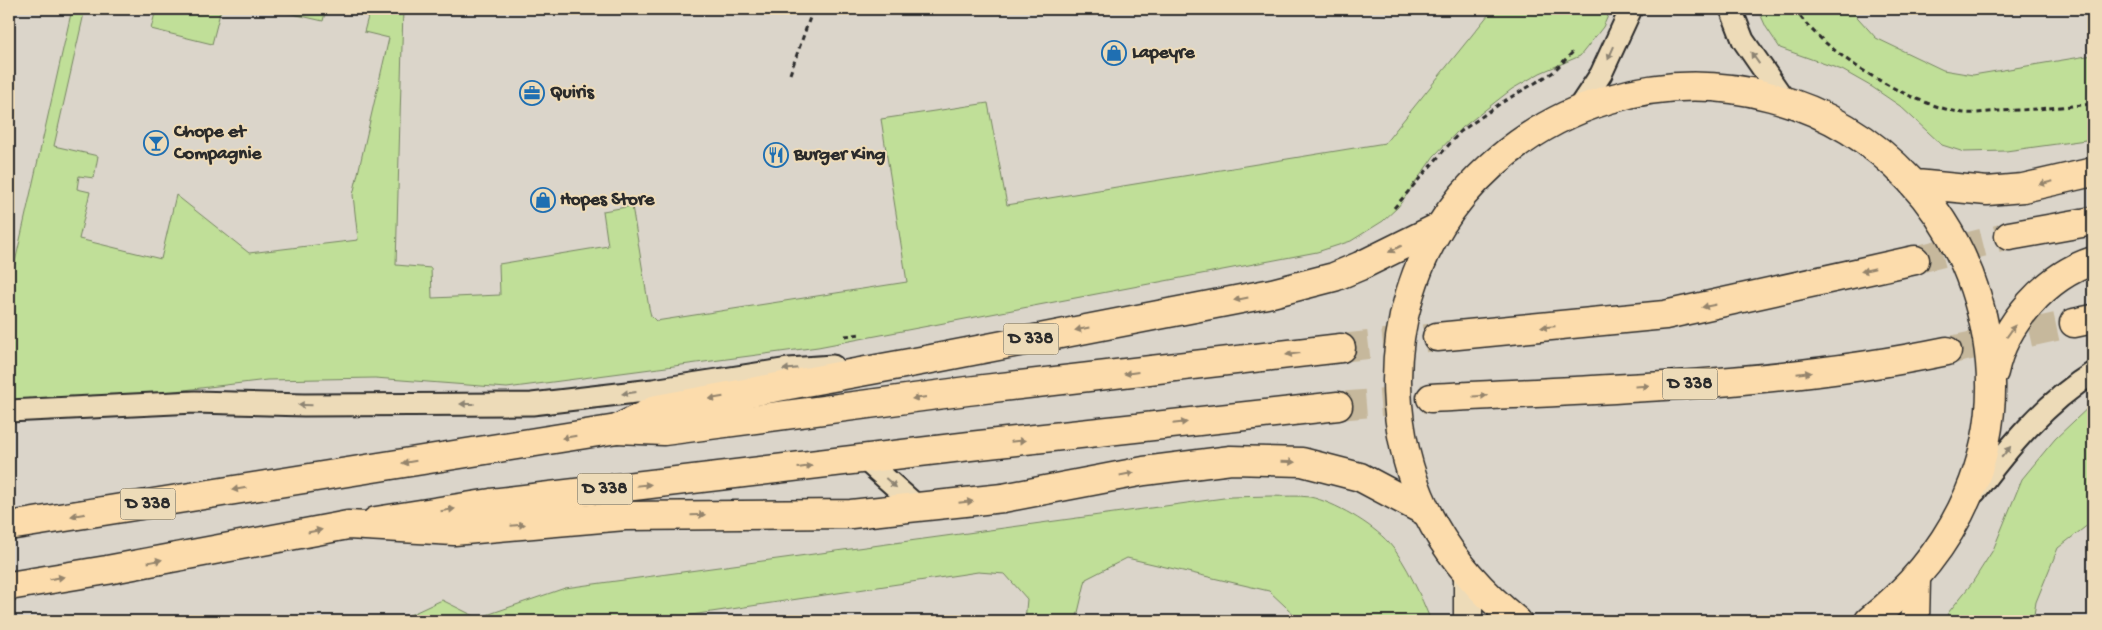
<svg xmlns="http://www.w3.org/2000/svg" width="2102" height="630" viewBox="0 0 2102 630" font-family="'Gochi Hand',sans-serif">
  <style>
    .built { fill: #dbd5ca }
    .green { fill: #c0df98; stroke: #768562 }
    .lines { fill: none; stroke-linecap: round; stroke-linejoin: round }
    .primary-tunnel { stroke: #c6b89c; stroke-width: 28; stroke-dasharray: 28 14; stroke-linecap: butt }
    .service-casing { stroke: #2b2b2b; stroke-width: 25 }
    .minor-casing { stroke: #2b2b2b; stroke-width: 31 }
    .primary-casing { stroke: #2b2b2b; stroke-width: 31 }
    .trunk-casing { stroke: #2b2b2b; stroke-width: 31 }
    .motorway-casing { stroke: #2b2b2b; stroke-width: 31 }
    .path { stroke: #2b2b2b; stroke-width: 3; stroke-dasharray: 5 4; stroke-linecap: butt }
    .service { stroke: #eddbb8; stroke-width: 21 }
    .minor { stroke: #eddbb8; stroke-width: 28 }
    .primary { stroke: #fcdcac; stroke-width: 28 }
    .trunk { stroke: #fcdcac; stroke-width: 28 }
    .motorway { stroke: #fcdcac; stroke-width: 28 }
    .oneway { fill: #8c8372 }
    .oneway2 { fill: #94846c }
    .labels { text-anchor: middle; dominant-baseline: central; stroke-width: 4; stroke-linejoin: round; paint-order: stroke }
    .shield { fill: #eddbb8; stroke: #656055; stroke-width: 1 }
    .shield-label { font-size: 18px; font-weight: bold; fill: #2b2b2b }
    .poi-label { font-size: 19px; font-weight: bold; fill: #2b2b2b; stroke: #eddbb8; text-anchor: start }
  </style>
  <rect width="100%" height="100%" fill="#eddbb8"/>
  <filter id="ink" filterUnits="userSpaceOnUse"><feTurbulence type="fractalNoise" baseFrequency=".02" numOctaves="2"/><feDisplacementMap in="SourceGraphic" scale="10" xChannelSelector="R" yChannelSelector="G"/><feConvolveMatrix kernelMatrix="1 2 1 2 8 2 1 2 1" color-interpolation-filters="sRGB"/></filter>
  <g filter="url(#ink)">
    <!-- built -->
    <path class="built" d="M9,9H2093V621H1916V580L1869,621H9Z"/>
    <!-- green -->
    <path class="green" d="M72,9H85L54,146L98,156L94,178L79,176L77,189L90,192L79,239L161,259L176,195L249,253L358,240L353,195L389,38L364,32L370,9H403L396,265L431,268L432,298L500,295L499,264L608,246L603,211L632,206L649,308L651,316L656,321L907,282L881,119L988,103L1007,205L1385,143L1493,9H1611L1603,27L1580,56L1540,73L1512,89L1458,131L1434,156L1398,207L1383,221L1351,241L1317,252L818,347L507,388L375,378L267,380L126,397L9,403V289Z
      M156,9H221L212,44L151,29Z
      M271,9H326L323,21Z
      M1758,9H1850L1876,38L1943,70L1973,75L2093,55V139L2006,151L1964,152L1942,145L1900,106L1872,87L1842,70L1780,48L1766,27Z
      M2093,403V521L2058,548L2036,602L2033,621H1946L1948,613L1972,583L1993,550L2022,479L2055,439Z
      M1271,496C1283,497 1298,495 1310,497C1334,502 1372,524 1389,543C1407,563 1421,597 1431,621H1301L1269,591L1127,558L1086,579L1076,621H1025L1027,599L1005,574L978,572L678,617L676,621H397L442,600L478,618L565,588L1231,497Z"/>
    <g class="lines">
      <!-- primary-tunnel -->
      <path class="primary-tunnel" d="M1915,260L2009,236
        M1341,348L1437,337
        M1947,351L2074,323
        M1338,406L1431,398"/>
      <defs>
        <path id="service" d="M1731,9L1743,40L1783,98
          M1579,107L1601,74L1631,9
          M9,411L195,402L304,405L532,404L653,390L789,369L833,366
          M864,459L918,507
          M1975,492C2008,448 2046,402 2093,373"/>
        <path id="minor" d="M1468,576V621"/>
        <path id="primary" d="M1916,184L1987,191L2023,188L2093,172
          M2009,236L2093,221
          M2074,323L2093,319
          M1437,337L1665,315L1915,260
          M1994,372C2004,324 2046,276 2093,261
          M1431,398C1604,389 1778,386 1947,351
          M617,429L664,431L967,391L1341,348
          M376,521L491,503L970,446L1338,406
          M1517,621C1447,564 1406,497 1398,405C1392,330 1414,254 1462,196C1631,0 1942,80 1987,339C2006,451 1956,552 1869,621"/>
        <path id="trunk" d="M9,526L617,429L657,409L926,360L1272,293L1334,277L1360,266L1439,227
          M9,586L107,570L348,525L454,531L625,516L851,514L1003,498L1144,471L1231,460L1302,462L1360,477L1426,512"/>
        <path id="motorway" d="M1915,621L1916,579"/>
      </defs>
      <!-- service casing -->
      <use href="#service" class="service-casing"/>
      <!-- minor casing -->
      <use href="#minor" class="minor-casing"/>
      <!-- primary casing -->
      <use href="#primary" class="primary-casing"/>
      <!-- trunk casing -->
      <use href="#trunk" class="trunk-casing"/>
      <!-- motorway casing -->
      <use href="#motorway" class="motorway-casing"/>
      <!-- path -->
      <path class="path" d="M1795,9C1824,54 1910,105 1964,113C1975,114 1987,112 1998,111C2030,110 2061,107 2093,104
        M790,74L813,9
        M1394,208L1460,132L1501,103L1552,73L1574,51
        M845,336L861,334"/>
      <!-- service -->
      <use href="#service" class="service"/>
      <!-- minor -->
      <use href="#minor" class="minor"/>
      <!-- primary -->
      <use href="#primary" class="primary"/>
      <!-- trunk -->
      <use href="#trunk" class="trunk"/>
      <!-- motorway -->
      <use href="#motorway" class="motorway"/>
    </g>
    <!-- one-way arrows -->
    <defs><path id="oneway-solid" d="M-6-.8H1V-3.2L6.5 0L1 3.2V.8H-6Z" transform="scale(1.25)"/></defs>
    <g class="oneway">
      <use href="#oneway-solid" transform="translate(1611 53) rotate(114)"/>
      <use href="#oneway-solid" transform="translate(1755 58) rotate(-125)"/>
      <use href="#oneway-solid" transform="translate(790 369) rotate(174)"/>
      <use href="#oneway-solid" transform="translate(629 393) rotate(173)"/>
      <use href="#oneway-solid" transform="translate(467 404) rotate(180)"/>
      <use href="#oneway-solid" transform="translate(305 405) rotate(-179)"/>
      <use href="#oneway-solid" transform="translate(2006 452) rotate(-50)"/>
      <use href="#oneway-solid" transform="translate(891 483) rotate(41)"/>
    </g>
    <g class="oneway2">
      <use href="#oneway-solid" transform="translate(2046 183) rotate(167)"/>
      <use href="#oneway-solid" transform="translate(1395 249) rotate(153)"/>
      <use href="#oneway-solid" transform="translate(1868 270) rotate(167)"/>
      <use href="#oneway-solid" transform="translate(1241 299) rotate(169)"/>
      <use href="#oneway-solid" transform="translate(1709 306) rotate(169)"/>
      <use href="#oneway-solid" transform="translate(1548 327) rotate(175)"/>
      <use href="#oneway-solid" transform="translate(1082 329) rotate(169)"/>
      <use href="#oneway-solid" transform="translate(2011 331) rotate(-55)"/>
      <use href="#oneway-solid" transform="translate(1293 354) rotate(173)"/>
      <use href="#oneway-solid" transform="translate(1131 373) rotate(173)"/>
      <use href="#oneway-solid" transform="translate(1804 373) rotate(-6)"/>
      <use href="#oneway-solid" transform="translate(1642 386) rotate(-3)"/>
      <use href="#oneway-solid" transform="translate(1480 396) rotate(-3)"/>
      <use href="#oneway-solid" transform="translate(716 398) rotate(170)"/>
      <use href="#oneway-solid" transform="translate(919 398) rotate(173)"/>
      <use href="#oneway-solid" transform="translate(1180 423) rotate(-6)"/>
      <use href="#oneway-solid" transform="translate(569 437) rotate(171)"/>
      <use href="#oneway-solid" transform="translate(1018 441) rotate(-6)"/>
      <use href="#oneway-solid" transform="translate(409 462) rotate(171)"/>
      <use href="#oneway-solid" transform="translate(1288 462) rotate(2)"/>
      <use href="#oneway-solid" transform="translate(805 467) rotate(-7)"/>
      <use href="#oneway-solid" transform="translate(1127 474) rotate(-11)"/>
      <use href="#oneway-solid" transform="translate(644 485) rotate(-6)"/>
      <use href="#oneway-solid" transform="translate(239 489) rotate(171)"/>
      <use href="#oneway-solid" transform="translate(966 502) rotate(-6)"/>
      <use href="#oneway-solid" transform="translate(448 510) rotate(-9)"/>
      <use href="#oneway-solid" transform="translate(78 515) rotate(171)"/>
      <use href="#oneway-solid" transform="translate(698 515) rotate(-1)"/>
      <use href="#oneway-solid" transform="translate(518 525) rotate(-5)"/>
      <use href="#oneway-solid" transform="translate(315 531) rotate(-11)"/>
      <use href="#oneway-solid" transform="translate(155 561) rotate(-11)"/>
      <use href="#oneway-solid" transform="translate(57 578) rotate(-9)"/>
    </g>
  </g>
  <!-- icons -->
  <defs>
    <symbol id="shop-ring" viewBox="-11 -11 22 22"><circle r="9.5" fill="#eddbb8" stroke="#1f6fb2" stroke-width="1.5"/><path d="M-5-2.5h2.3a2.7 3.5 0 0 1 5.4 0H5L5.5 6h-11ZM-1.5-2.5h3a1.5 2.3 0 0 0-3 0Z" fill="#1f6fb2"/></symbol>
    <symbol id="office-ring" viewBox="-11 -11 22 22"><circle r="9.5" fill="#eddbb8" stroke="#1f6fb2" stroke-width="1.5"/><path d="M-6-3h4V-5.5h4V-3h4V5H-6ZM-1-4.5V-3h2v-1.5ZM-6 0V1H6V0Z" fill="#1f6fb2"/></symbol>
    <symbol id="bar-ring" viewBox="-11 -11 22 22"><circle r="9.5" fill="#eddbb8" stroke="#1f6fb2" stroke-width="1.5"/><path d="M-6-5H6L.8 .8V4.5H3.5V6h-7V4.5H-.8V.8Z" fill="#1f6fb2"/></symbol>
    <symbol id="restaurant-ring" viewBox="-11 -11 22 22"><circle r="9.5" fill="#eddbb8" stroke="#1f6fb2" stroke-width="1.5"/><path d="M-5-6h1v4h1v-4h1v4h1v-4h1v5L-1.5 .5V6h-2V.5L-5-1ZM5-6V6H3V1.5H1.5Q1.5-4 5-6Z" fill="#1f6fb2"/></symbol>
  </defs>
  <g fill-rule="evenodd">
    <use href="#shop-ring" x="1100" y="39" width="28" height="28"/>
    <use href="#office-ring" x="518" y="79" width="28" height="28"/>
    <use href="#bar-ring" x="142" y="129" width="28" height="28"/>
    <use href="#restaurant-ring" x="762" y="141" width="28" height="28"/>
    <use href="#shop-ring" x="529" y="186" width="28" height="28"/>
  </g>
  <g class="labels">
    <!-- shield labels -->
    <g class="shield">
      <rect x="1003.5" y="323.5" width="55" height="31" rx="4"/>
      <rect x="1662.5" y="368.5" width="55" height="31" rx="4"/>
      <rect x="577.5" y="473.5" width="55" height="31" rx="4"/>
      <rect x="120.5" y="488.5" width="55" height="31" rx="4"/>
    </g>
    <g class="shield-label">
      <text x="1031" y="339">D 338</text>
      <text x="1690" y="384">D 338</text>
      <text x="605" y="489">D 338</text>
      <text x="148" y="504">D 338</text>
    </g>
    <!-- poi labels -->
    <g class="poi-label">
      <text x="1132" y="53">Lapeyre</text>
      <text x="550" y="93">Quiris</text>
      <text x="174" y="132">Chope et<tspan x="174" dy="22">Compagnie</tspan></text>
      <text x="794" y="155">Burger King</text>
      <text x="560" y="200">Hopes Store</text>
    </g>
  </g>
  <!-- margin -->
  <rect width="2102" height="630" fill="none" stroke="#eddbb8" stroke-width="30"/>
  <rect x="15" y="15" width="2072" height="600" fill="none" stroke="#2b2b2b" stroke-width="2" filter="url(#ink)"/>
</svg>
